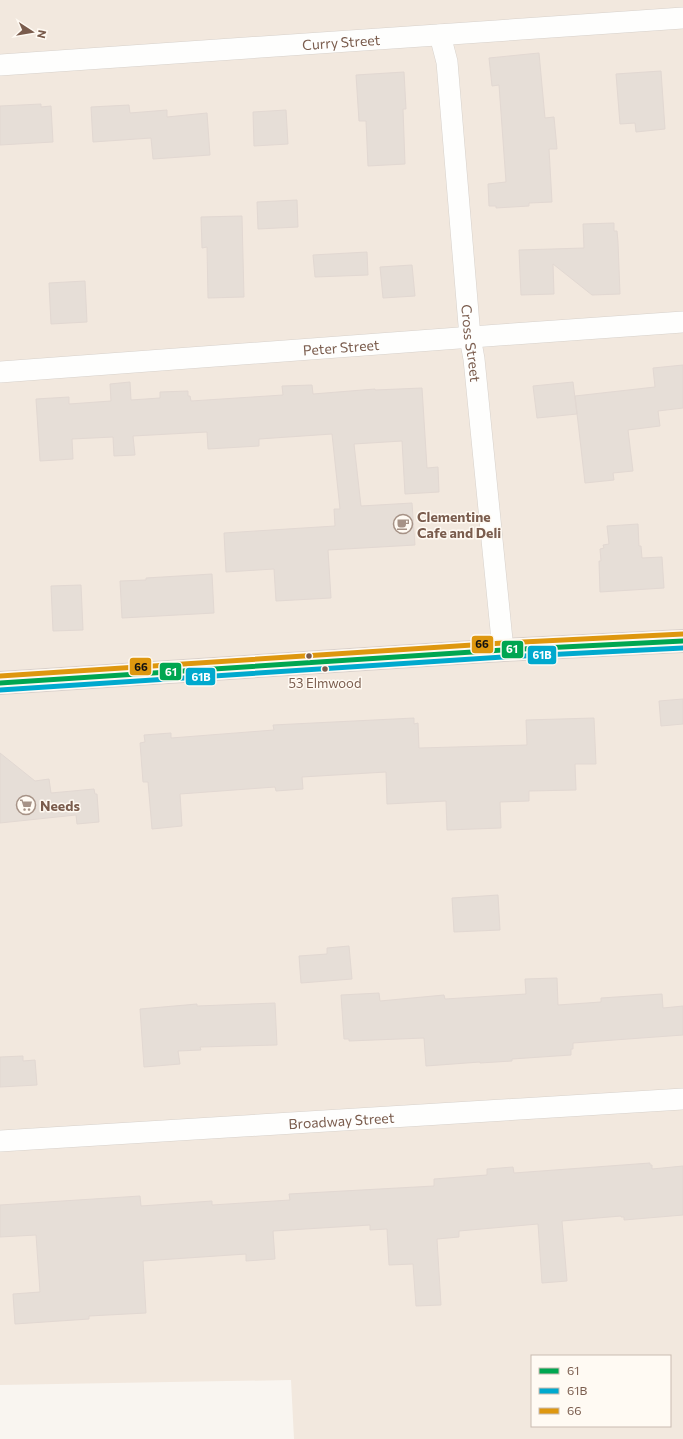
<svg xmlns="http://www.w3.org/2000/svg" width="683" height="1439" viewBox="0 0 683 1439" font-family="Commissioner,sans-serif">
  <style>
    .residential { fill: #f2e8de; fill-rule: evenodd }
    .building { fill: #e6ded7; stroke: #e2d8d2 }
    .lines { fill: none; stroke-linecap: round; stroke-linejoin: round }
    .minor-casing { stroke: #d7d1cb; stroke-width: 22 }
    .primary-casing { stroke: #dad1cc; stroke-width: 24 }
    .minor { stroke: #fefefd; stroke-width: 21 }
    .primary { stroke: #f3eee8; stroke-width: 22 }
    .bus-1-casing { stroke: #fffaf3; stroke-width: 8 }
    .bus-2-casing { stroke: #fffaf3; stroke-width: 8 }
    .bus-3-casing { stroke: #fffaf3; stroke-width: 8 }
    .bus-1 { stroke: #00a651; stroke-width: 5 }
    .bus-2 { stroke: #00a9ce; stroke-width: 5 }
    .bus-3 { stroke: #de970f; stroke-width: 5 }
    .bus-dot { fill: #7a5c4d; stroke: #fffaf3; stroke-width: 1.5 }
    .labels { text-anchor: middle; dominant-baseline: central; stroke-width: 3; stroke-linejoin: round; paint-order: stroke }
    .bus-label { font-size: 13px; fill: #7a5c4d; stroke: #fffaf3 }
    .street-label { font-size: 14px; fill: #7a5c4d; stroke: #fffaf3 }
    .poi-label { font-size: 14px; font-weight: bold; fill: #7a5c4d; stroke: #fffaf3; text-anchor: start }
    .line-badge { stroke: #fffaf3; stroke-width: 1.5 }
    .badge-label { font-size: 11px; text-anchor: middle; font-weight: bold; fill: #fff }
    .pale-badge-label { font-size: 11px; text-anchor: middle; font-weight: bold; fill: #111 }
  </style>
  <rect width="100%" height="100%" fill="#f9f5f0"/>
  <!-- residential -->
  <path class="residential" d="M0,0H683V1439H294L291,1380L0,1385ZM532,1356H670V1426H532Z"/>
  <!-- building -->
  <path class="building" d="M539,53L545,118L554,117L557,149H549L552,202L529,203V206L496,208V206H489L488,184L506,182L499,85L492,86L489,58Z
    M661,71L665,129L636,132L635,123L620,124L616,74Z
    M404,72L406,109H403L405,164L368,166L366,121H359L356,75Z
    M41,104V107L51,106L53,142L0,145V106Z
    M129,105L130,113L167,110V117L207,113L210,155L153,159L151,138L93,142L91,107Z
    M286,110L288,144L254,146L253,112Z
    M297,200L298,227L258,229L257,202Z
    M242,216L244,297L208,298L207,247L202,248L201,217Z
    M614,223V231H617L618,242L620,294L592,295L553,264L554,294L521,295L519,250L584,248L583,224Z
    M367,252L368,275L315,277L313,255Z
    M412,265L415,296L383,298L380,267Z
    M85,281L87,322L51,324L49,283Z
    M683,365V408L658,411L660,426L628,430L633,471L613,473L614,480L585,483L575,396L655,387L653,368Z
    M130,382L131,400L160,398V392L188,391V396H190L191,401L283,395L282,386L312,385L313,394L375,389V390L422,388L427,468L438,467L439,492L405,494L402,441L354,444L361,506L412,503L415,545L328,550L331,598L276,601L274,569L226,572L224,533L335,526L334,509H340L332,434L259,439V446L208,449L207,432L133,436L135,455L114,456L113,437L72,439L73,459L40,461L36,399L69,397V404L111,401L110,384Z
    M573,382L577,414L537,418L533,386Z
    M638,524L639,546H641L642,558L662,557L664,588L600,592L599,561H601L600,549L604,548L603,545L609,544L607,526Z
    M212,574L214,613L122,618L120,581L146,580V578Z
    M81,585L83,630L53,631L51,586Z
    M683,699V724L661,726L659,701Z
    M414,718V724L418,723L419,748L527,745L526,720L594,718L596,764H575L576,790L529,791V801L500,802L501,828L447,830L446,801L387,804L386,772L302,777L303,789L276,791L275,787L180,794L182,826L152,829L148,782H143L140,743L145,742L144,735L171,733V738L274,730L273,725Z
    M0,753L35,781L49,779L51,793L94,789L95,794H97L99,822L77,824L76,815L0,823Z
    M498,895L500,930L454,932L452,898Z
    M349,946L352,979L301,983L299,956L327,954V948Z
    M557,978L558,1005L601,1002V998L662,994L663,1008L683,1006V1035L573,1043V1049H571V1055L512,1059V1061L480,1063V1062L426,1066L424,1038L349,1041V1039H344L341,995L379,993L380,1001L444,995L445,999L526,994L525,979Z
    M275,1003L277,1045L200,1047L201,1050L178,1051L180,1064L144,1067L140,1009L197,1004V1006Z
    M23,1056V1061L35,1060L37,1085L0,1087V1057Z
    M650,1163V1165H652V1169L683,1166V1215L624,1220V1217H621V1216L562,1221L567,1281L542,1283L538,1224L459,1231V1237L437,1239L441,1305L416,1306L413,1264L389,1265L387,1229L370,1230V1225L273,1231L275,1259L246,1261V1254L143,1261L146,1313L89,1316V1319L15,1324L13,1294L40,1292L36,1235L0,1237V1205L140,1196L141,1206L212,1201V1205L290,1200L289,1194L434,1186V1179L487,1175V1169L513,1167L514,1173Z"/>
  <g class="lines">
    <defs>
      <g id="minor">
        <path id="s1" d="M440,35L447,62L470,337L474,359L503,650"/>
        <path id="s2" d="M0,65L683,18"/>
        <path id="s3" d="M0,372L499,335L683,322"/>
        <path id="s4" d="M0,1141L683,1099"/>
      </g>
      <path id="primary" d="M0,683L503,650L683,641"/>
    </defs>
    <!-- minor casing -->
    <use href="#minor" class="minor-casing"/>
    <!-- primary casing -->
    <use href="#primary" class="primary-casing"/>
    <!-- minor -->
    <use href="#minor" class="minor"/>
    <!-- primary -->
    <use href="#primary" class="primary"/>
    <defs>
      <path id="bus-1" d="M0,683L503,650L683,641"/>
      <path id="bus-2" d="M0,690L503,657L683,648"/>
      <path id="bus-3" d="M0,676L503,643L683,634"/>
    </defs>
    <!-- bus-1 casing -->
    <use href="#bus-1" class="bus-1-casing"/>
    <!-- bus-2 casing -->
    <use href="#bus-2" class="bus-2-casing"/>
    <!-- bus-3 casing -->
    <use href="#bus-3" class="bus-3-casing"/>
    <!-- bus-1 -->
    <use href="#bus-1" class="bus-1"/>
    <!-- bus-2 -->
    <use href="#bus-2" class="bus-2"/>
    <!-- bus-3 -->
    <use href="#bus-3" class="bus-3"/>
  </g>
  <!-- icons -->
  <defs>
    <symbol id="cafe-ring" viewBox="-11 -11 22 22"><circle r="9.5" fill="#fffaf3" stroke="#a69286" stroke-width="1.5"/><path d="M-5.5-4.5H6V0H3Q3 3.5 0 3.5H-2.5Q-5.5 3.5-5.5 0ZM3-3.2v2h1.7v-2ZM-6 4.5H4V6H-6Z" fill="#a69286"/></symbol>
    <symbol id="supermarket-ring" viewBox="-11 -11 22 22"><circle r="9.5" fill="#fffaf3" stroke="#a69286" stroke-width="1.5"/><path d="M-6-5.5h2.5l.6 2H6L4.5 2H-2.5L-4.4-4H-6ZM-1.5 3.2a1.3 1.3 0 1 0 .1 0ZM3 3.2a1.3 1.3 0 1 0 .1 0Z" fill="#a69286"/></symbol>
  </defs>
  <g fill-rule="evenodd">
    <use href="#cafe-ring" x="392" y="513" width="22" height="22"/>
    <use href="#supermarket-ring" x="15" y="794" width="22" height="22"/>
  </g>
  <!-- markers -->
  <g class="bus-dot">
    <circle cx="309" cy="656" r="3.5"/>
    <circle cx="325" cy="669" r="3.5"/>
  </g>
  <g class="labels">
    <!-- bus labels -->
    <g class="bus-label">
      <text x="325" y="683">53 Elmwood</text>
    </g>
    <!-- street labels -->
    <g class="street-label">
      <text stroke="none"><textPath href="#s2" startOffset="342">Curry Street</textPath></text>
      <text stroke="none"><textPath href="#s1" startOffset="310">Cross Street</textPath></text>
      <text stroke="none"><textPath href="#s3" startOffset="342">Peter Street</textPath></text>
      <text stroke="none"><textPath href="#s4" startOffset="342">Broadway Street</textPath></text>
    </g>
    <!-- poi labels -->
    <g class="poi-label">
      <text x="417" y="516">Clementine<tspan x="417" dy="16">Cafe and Deli</tspan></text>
      <text x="40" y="805">Needs</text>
    </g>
  </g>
  <g class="line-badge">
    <rect x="471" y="635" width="23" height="19" rx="4" fill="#de970f"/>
    <rect x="501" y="640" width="23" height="19" rx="4" fill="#00a651"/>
    <rect x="527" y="645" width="30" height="20" rx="4" fill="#00a9ce"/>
    <rect x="129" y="657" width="23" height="19" rx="4" fill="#de970f"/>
    <rect x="159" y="662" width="23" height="19" rx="4" fill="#00a651"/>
    <rect x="185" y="667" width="31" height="19" rx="4" fill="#00a9ce"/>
  </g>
  <g class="badge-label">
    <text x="512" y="653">61</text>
    <text x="542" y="659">61B</text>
    <text x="171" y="676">61</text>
    <text x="201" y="681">61B</text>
  </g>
  <g class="pale-badge-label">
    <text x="482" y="648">66</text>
    <text x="141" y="671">66</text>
  </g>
  <!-- legend -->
  <rect x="531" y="1355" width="140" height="72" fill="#fffaf3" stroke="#cabbb1"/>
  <rect x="539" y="1368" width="20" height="6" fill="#00a651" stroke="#cabbb1"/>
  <text x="567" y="1375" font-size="12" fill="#7a5c4d">61</text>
  <rect x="539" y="1388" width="20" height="6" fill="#00a9ce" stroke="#cabbb1"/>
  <text x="567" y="1395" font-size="12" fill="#7a5c4d">61B</text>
  <rect x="539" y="1408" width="20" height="6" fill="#de970f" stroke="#cabbb1"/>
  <text x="567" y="1415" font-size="12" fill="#7a5c4d">66</text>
  <!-- north arrow -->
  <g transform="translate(32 32) rotate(102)" stroke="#fffaf3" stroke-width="3" paint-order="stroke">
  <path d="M0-3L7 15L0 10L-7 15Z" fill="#7a5c4d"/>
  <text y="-6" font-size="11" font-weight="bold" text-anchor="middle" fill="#7a5c4d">N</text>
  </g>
</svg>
